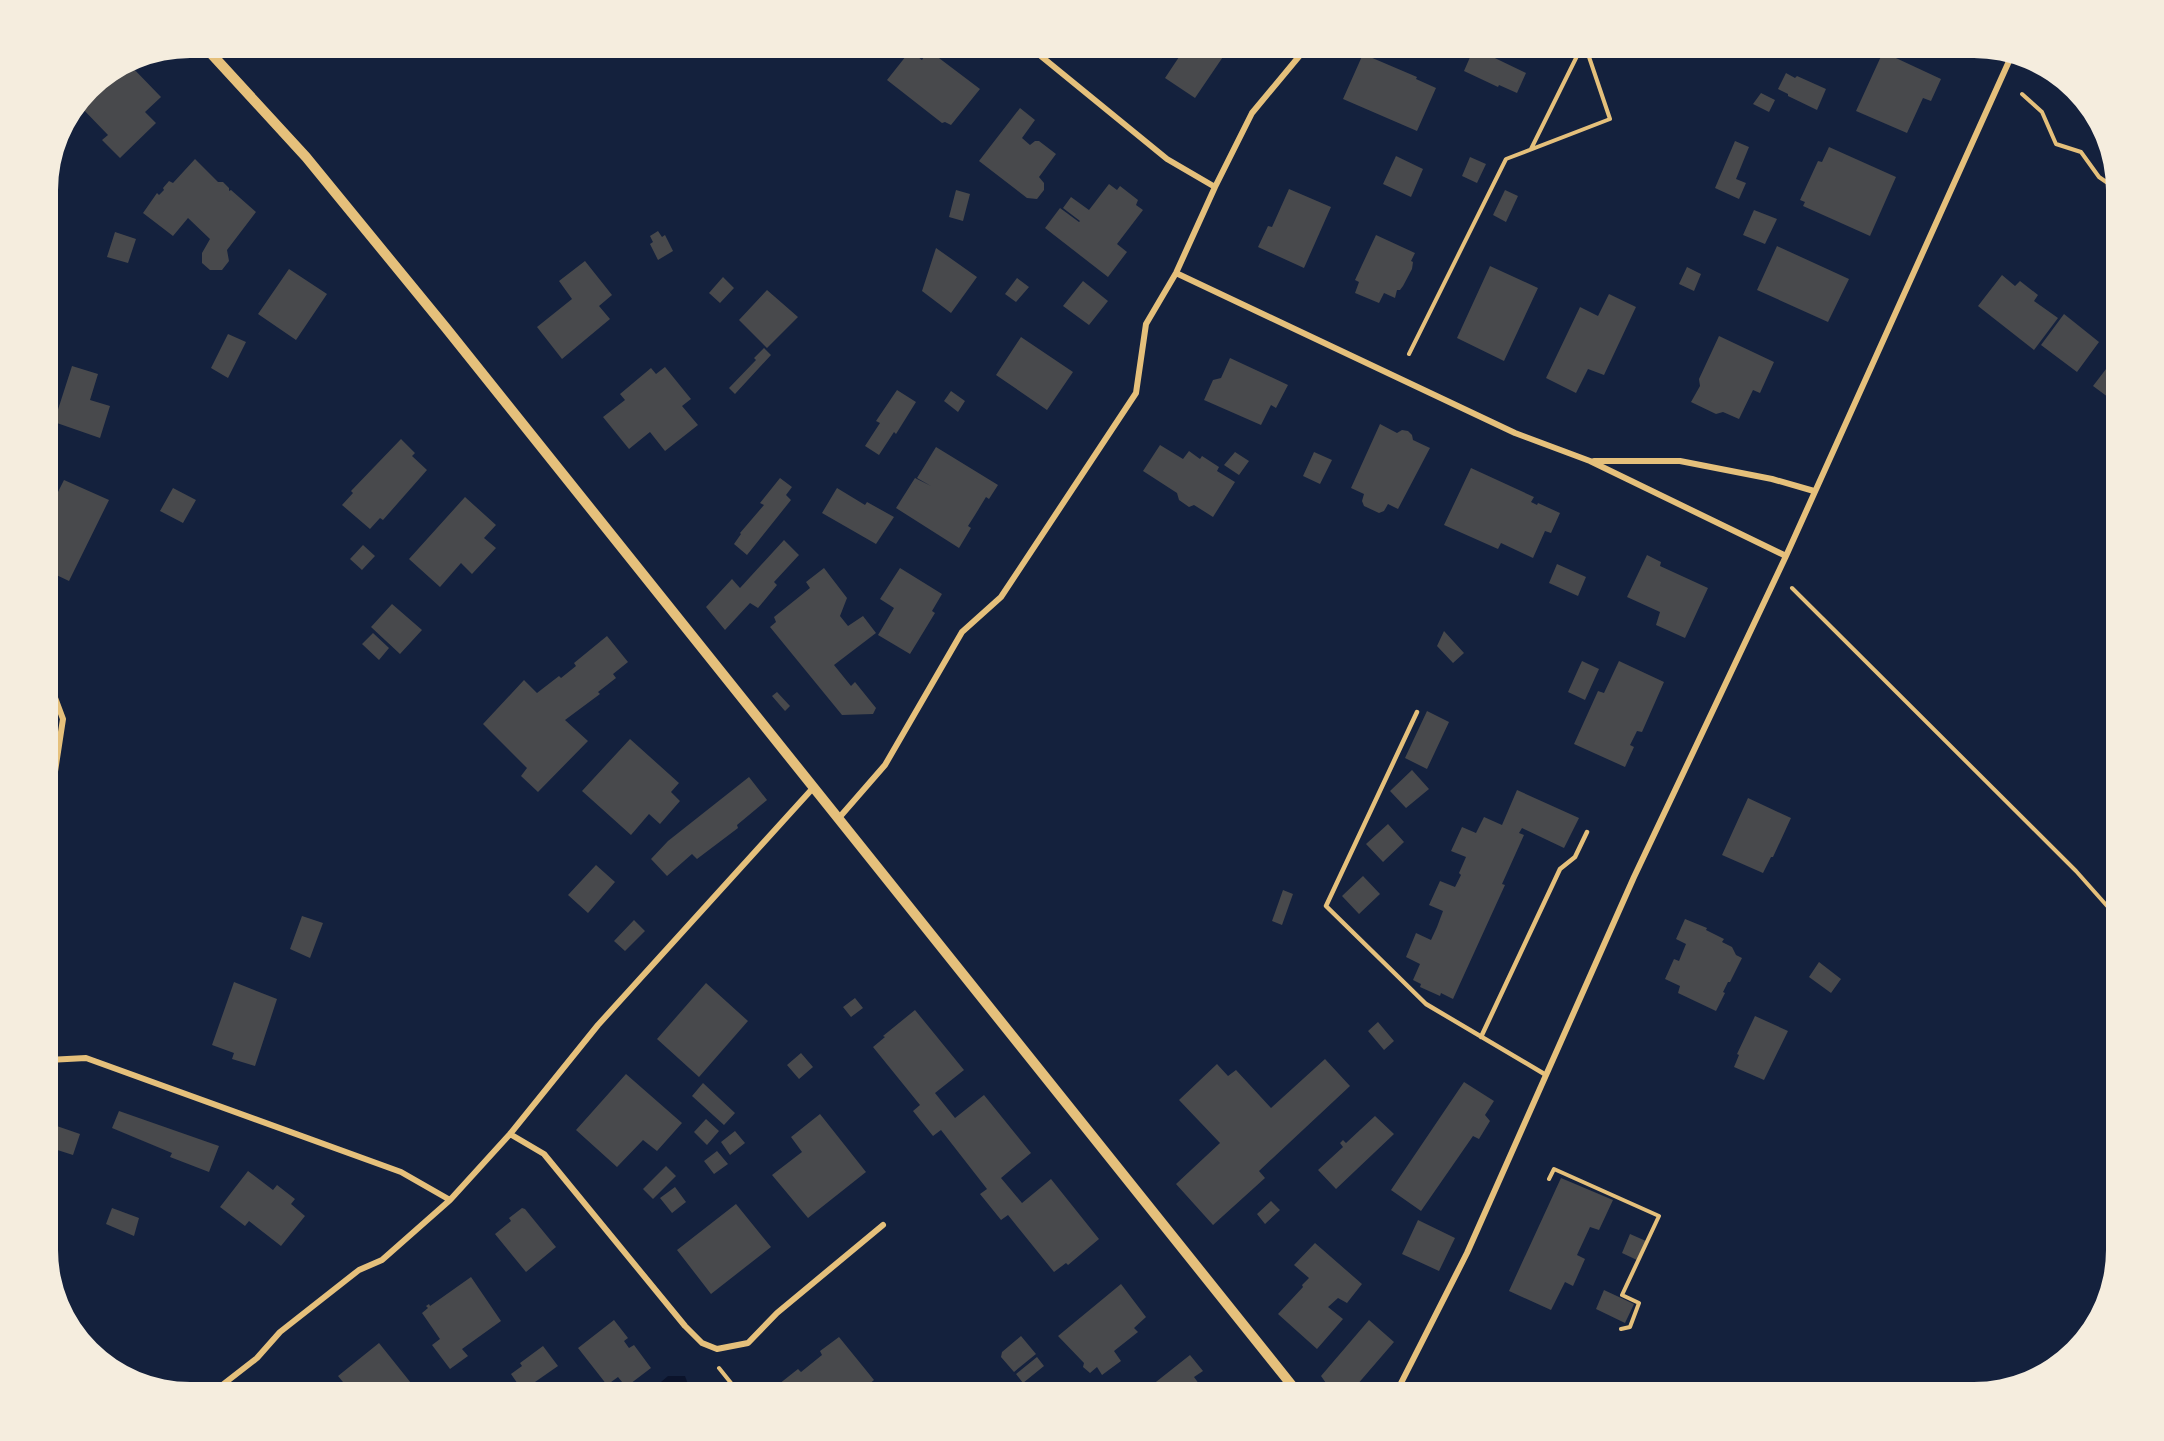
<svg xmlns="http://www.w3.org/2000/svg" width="2164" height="1441" viewBox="0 0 2164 1441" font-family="Merriweather,serif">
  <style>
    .water { fill: #0b132b }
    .building { fill: #48494c }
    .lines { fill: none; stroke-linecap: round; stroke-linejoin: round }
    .path { stroke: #e5c07b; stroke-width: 4 }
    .service { stroke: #e5c07b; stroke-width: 4.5 }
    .minor { stroke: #e5c07b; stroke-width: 6 }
    .tertiary { stroke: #e5c07b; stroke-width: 10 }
  </style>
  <rect width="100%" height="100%" fill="#14213d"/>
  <!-- water -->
  <path class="water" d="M668,1376H685L691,1393H648Z"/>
  <!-- building -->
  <path class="building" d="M1185,48H1229L1195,98L1165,78Z
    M1474,48L1526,73L1517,93L1499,85L1498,87L1464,71Z
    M910,51L922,60L925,55L928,57L931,52L980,89L951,125L945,122L942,123L887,80Z
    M1883,52L1941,79L1931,101L1923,98L1907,133L1856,111Z
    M1363,54L1417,77L1416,79L1436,88L1417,131L1343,99Z
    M129,64L161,97L145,112L156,123L120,158L102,140L108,135L79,105L90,90L116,72L118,74Z
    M1786,73L1795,78L1797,76L1826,89L1817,110L1788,96V94L1778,89Z
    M1761,93L1775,100L1769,112L1753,104Z
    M1020,108L1035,120L1022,138L1030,145L1035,141H1039L1056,154L1039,177L1044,183V190L1037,199L1027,198L979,161Z
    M1735,141L1749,147L1736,179L1746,183L1739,199L1715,188Z
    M1829,147L1896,177L1870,236L1803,206L1805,202L1800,200L1818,161L1822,162Z
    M1396,156L1423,169L1411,197L1383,184Z
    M1470,157L1486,164L1477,183L1462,176Z
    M195,159L218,182H223L229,188V191L231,190L256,212L227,250L229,261L222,270H210L202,263V253L210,239L188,218L173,236L143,213L157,193L159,195L164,190L163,188L169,181L173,183Z
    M1109,184L1117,190L1120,186L1138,200L1136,205L1143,210L1117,244L1127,252L1108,277L1045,228L1060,208L1079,222L1080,221L1063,208L1071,197L1089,210Z
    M1289,189L1331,207L1304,268L1258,247L1268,226L1272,227Z
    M956,190L970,194L963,221L949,217Z
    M1505,190L1518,196L1506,222L1493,215Z
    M1754,210L1777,219L1765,244L1743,235Z
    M658,231L662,237L665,235L673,251L658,260L650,244L653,242L650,236Z
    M115,232L136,239L128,263L107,257Z
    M1376,235L1415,253L1411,261L1413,262L1412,269L1403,286L1400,290H1397L1395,298L1384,293L1379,303L1355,293L1359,282L1355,280Z
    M1777,246L1849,279L1828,322L1757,290Z
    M936,248L977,277L951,313L922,291Z
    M585,261L612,295L599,306L610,319L562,359L537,327L572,299L559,281Z
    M1490,266L1538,288L1504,361L1457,338Z
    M1687,267L1701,274L1694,291L1679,284Z
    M289,269L327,294L296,340L258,314Z
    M2002,275L2015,286L2020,281L2038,295L2034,301L2058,318L2034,350L1978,306Z
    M723,277L734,288L720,303L709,293Z
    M1017,278L1029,287L1016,302L1005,294Z
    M1083,281L1108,301L1089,325L1063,306Z
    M767,290L798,317L767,348L739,320Z
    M1609,294L1636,307L1604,375L1588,369L1576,393L1546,378L1580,307L1598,316Z
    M2064,314L2099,342L2077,372L2041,345Z
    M228,334L246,342L228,378L211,368Z
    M1719,336L1774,362L1760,393L1753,390L1739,419L1723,412L1716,414L1691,402L1700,386L1699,379Z
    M1021,337L1073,372L1047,410L996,375Z
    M764,348L771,355L735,394L729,388L756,360L754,358Z
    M2116,356V403L2093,386Z
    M1230,358L1288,385L1276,408L1271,405L1261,425L1204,400L1213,380L1221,378Z
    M72,366L98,374L90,400L110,406L100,438L54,422Z
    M665,367L691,399L682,406L698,425L665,451L650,432L629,449L603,417L625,400L620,394L651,368L656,374Z
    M897,390L916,402L896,434L894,432L879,455L865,446L880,423L876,421Z
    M951,391L965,401L958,412L944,401Z
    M1380,424L1397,433L1402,430L1408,431L1412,435L1413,440L1430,448L1398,509L1388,504L1384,511L1379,513L1364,506L1362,501L1364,494L1351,488Z
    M401,439L415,453L412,456L427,470L383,520L380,518L370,529L342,505L353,493L351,491Z
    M1160,445L1183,459L1189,451L1200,459L1202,456L1219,467L1217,471L1235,482L1213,517L1194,505L1189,507L1179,500L1177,493L1143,471Z
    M936,447L998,485L989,499L986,497L975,515L968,526L971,528L959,548L896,508L915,478L931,486L917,478Z
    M1235,452L1249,461L1239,475L1224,465Z
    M1314,452L1332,460L1320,484L1303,476Z
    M1471,468L1534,497L1531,502L1537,505L1538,503L1560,513L1551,533L1545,531L1533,558L1501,543L1498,549L1444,525Z
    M780,478L792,487L786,495L791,500L747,555L734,544L741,534L740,533L764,505L760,503Z
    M64,480L109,500L69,581L48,571V511L52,499L54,500Z
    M173,488L196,500L183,523L160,511Z
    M837,488L865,505L867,502L894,517L876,544L822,513Z
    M465,497L496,525L484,538L496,548L472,574L461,563L440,587L409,559Z
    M784,540L799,555L774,582L777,585L758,608L750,603L725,630L706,607L732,579L740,588Z
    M363,545L375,556L362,570L350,559Z
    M1647,555L1661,562L1660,566L1708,588L1685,638L1656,625L1660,612L1627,597Z
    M1557,564L1586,577L1578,596L1549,583Z
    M824,568L847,598L840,616L848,626L863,616L876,633L834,665L851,686L855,682L876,708L873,714L842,715L770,627L776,622L774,617L810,588L806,582Z
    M900,568L942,594L932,611L935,613L910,654L878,635L894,608L880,599Z
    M392,604L422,630L400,654L371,627Z
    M1444,631L1464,653L1453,663L1437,646Z
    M373,633L389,648L379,660L362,644Z
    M607,636L628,662L613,674L616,678L598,692L600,694L565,720L588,741L538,792L521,776L527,768L483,724L524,680L537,693L559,676L561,678L576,666L574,663Z
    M1582,661L1599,669L1585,700L1568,692Z
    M1619,661L1664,682L1642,732L1637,731L1630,745L1634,747L1625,767L1574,744L1598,691L1604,693Z
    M777,692L790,706L785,711L772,696Z
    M1427,711L1449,722L1427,769L1405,758Z
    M630,739L679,783L671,792L680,801L660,824L649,814L631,835L582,791Z
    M1412,770L1429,789L1406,808L1390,791Z
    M749,777L767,800L737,825L738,828L697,859L692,854L667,876L651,859L668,841Z
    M1517,790L1579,818L1564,848L1522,828L1519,833L1524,835L1502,884L1505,885L1453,999L1441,993L1440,996L1420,987L1421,984L1413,980L1420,964L1406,957L1416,933L1431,940L1437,927L1443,911L1429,905L1440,881L1455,887L1461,875L1459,873L1466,857L1451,851L1462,827L1476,833L1484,817L1502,825Z
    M1748,798L1791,818L1773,857H1771L1763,873L1722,855Z
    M1388,824L1404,842L1383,862L1366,844Z
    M596,865L615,882L588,913L568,895Z
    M1363,876L1380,894L1359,914L1342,896Z
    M1283,890L1293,894L1282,925L1272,921Z
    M302,916L323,923L310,958L290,949Z
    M1685,919L1707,928L1706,930L1724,939L1722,942L1732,947L1736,955L1742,958L1730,982H1728L1723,992L1725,993L1716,1011L1678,993L1680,986L1665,979L1674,959L1679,961L1686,944L1676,939Z
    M634,920L645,931L625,951L614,941Z
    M1819,962L1841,979L1831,993L1809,977Z
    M234,982L277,999L255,1066L232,1059L234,1053L212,1045Z
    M706,983L748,1021L699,1077L657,1039Z
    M855,998L863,1008L851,1017L843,1007Z
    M915,1010L964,1070L935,1093L955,1118L984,1095L1031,1153L1001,1178L1022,1203L1051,1179L1099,1239L1068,1265L1066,1263L1054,1272L1008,1215L1001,1220L980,1194L987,1189L941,1130L933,1136L913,1111L920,1105L873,1047L885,1037L883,1036Z
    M1755,1016L1788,1031L1764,1080L1734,1067L1739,1055L1737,1054Z
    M1378,1022L1394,1041L1384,1050L1368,1031Z
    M801,1053L813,1067L799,1079L787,1065Z
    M1325,1059L1350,1086L1259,1171L1265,1178L1213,1225L1176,1184L1220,1143L1179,1100L1217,1064L1228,1076L1236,1070L1271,1108Z
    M626,1074L682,1123L657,1151L643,1140L617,1167L576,1130Z
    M1464,1082L1494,1101L1485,1115L1490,1121L1479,1139L1473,1136L1421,1211L1391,1190Z
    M703,1083L735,1113L724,1125L692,1096Z
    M119,1111L219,1146L209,1172L170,1157L172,1153L112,1128Z
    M820,1114L866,1172L808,1218L772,1175L802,1152L791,1137Z
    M1375,1116L1394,1134L1336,1189L1318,1170L1343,1147L1340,1143L1343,1140L1346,1143Z
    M706,1119L719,1131L707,1145L694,1132Z
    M48,1123L80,1134L73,1155L48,1147Z
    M735,1131L745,1143L730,1155L721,1142Z
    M717,1151L728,1164L714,1174L704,1161Z
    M666,1166L676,1176L653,1199L643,1189Z
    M248,1171L273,1190L277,1185L295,1199L291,1204L305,1216L281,1246L249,1221L245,1226L220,1207Z
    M1561,1178L1613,1200L1599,1230L1590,1227L1577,1255L1585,1259L1573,1286L1565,1282L1551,1310L1509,1291Z
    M675,1187L686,1202L672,1213L660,1198Z
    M1271,1201L1280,1210L1265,1224L1257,1214Z
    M736,1204L771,1247L711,1294L677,1250Z
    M112,1208L139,1218L134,1236L106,1224Z
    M522,1208L525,1209L556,1247L526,1272L495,1234L511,1221L509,1218Z
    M1418,1220L1455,1238L1439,1271L1402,1254Z
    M1630,1234L1646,1241L1637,1260L1622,1253Z
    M1315,1243L1362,1284L1347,1303L1338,1298L1328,1307L1343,1319L1317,1349L1278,1314L1303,1287L1302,1285L1309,1278L1294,1265Z
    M471,1277L501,1321L462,1349L468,1356L450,1369L432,1345L440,1339L422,1313L428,1308L426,1306L429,1304L430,1306Z
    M1121,1284L1146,1317L1134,1328L1138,1332L1114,1351L1121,1361L1102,1375L1097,1367L1090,1373L1083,1367L1084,1363L1058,1336Z
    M1604,1290L1634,1304L1625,1323L1596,1309Z
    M614,1320L628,1338L624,1341L629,1348L634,1345L651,1368L626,1387L618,1377L607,1385L578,1348Z
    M1369,1320L1394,1342L1350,1393H1333L1321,1376Z
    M1021,1336L1036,1354L1014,1372L1001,1357L1002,1352Z
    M839,1337L874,1380L859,1393H786L779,1384L798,1369L801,1372L822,1355L820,1351Z
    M379,1343L419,1393H352L338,1376Z
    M543,1346L558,1366L535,1382L537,1386L524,1393L511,1374L522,1366L520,1363Z
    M1190,1355L1203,1371L1194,1377L1202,1388L1199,1390L1202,1393H1142Z
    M1037,1357L1044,1366L1023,1383L1016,1374Z"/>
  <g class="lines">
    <!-- path -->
    <path class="path" d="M2022,94L2042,112L2056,144L2081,152L2099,177L2115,188
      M1531,149L1581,48
      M1409,354L1506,159L1610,119L1586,48
      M1792,588L2076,871L2116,916
      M1549,1179L1554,1169L1659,1216L1622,1295L1639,1303L1630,1327L1621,1329
      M719,1368L739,1393"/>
    <!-- service -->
    <path class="service" d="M1417,712L1326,906L1426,1004L1546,1075
      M1481,1037L1560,869L1575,857L1587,832"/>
    <!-- minor -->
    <path class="minor" d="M1031,48L1167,159L1215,187
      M1176,273L1515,433L1590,461L1786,556
      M1594,461H1680L1772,479L1814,491
      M48,679L63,719L54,778L48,794
      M838,819L885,765L962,632L1001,597L1136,393L1146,324L1176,273L1215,187L1252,113L1306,48
      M48,1060L86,1058L401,1172L450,1200
      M510,1134L544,1154L685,1326L702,1343L717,1349L748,1343L777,1313L883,1225
      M212,1393L257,1358L280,1332L359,1270L382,1260L450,1200L510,1134L598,1025L813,788
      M1396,1393L1467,1253L1634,877L1786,556L2010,59"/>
    <!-- tertiary -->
    <path class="tertiary" d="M206,48L306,157L446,328L1298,1393"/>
  </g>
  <!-- crop -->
  <path d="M0 0H2164V1441H0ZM190 58H1974A132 132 0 0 1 2106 190V1250A132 132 0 0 1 1974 1382H190A132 132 0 0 1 58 1250V190A132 132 0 0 1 190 58Z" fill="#f5edde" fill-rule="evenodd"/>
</svg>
